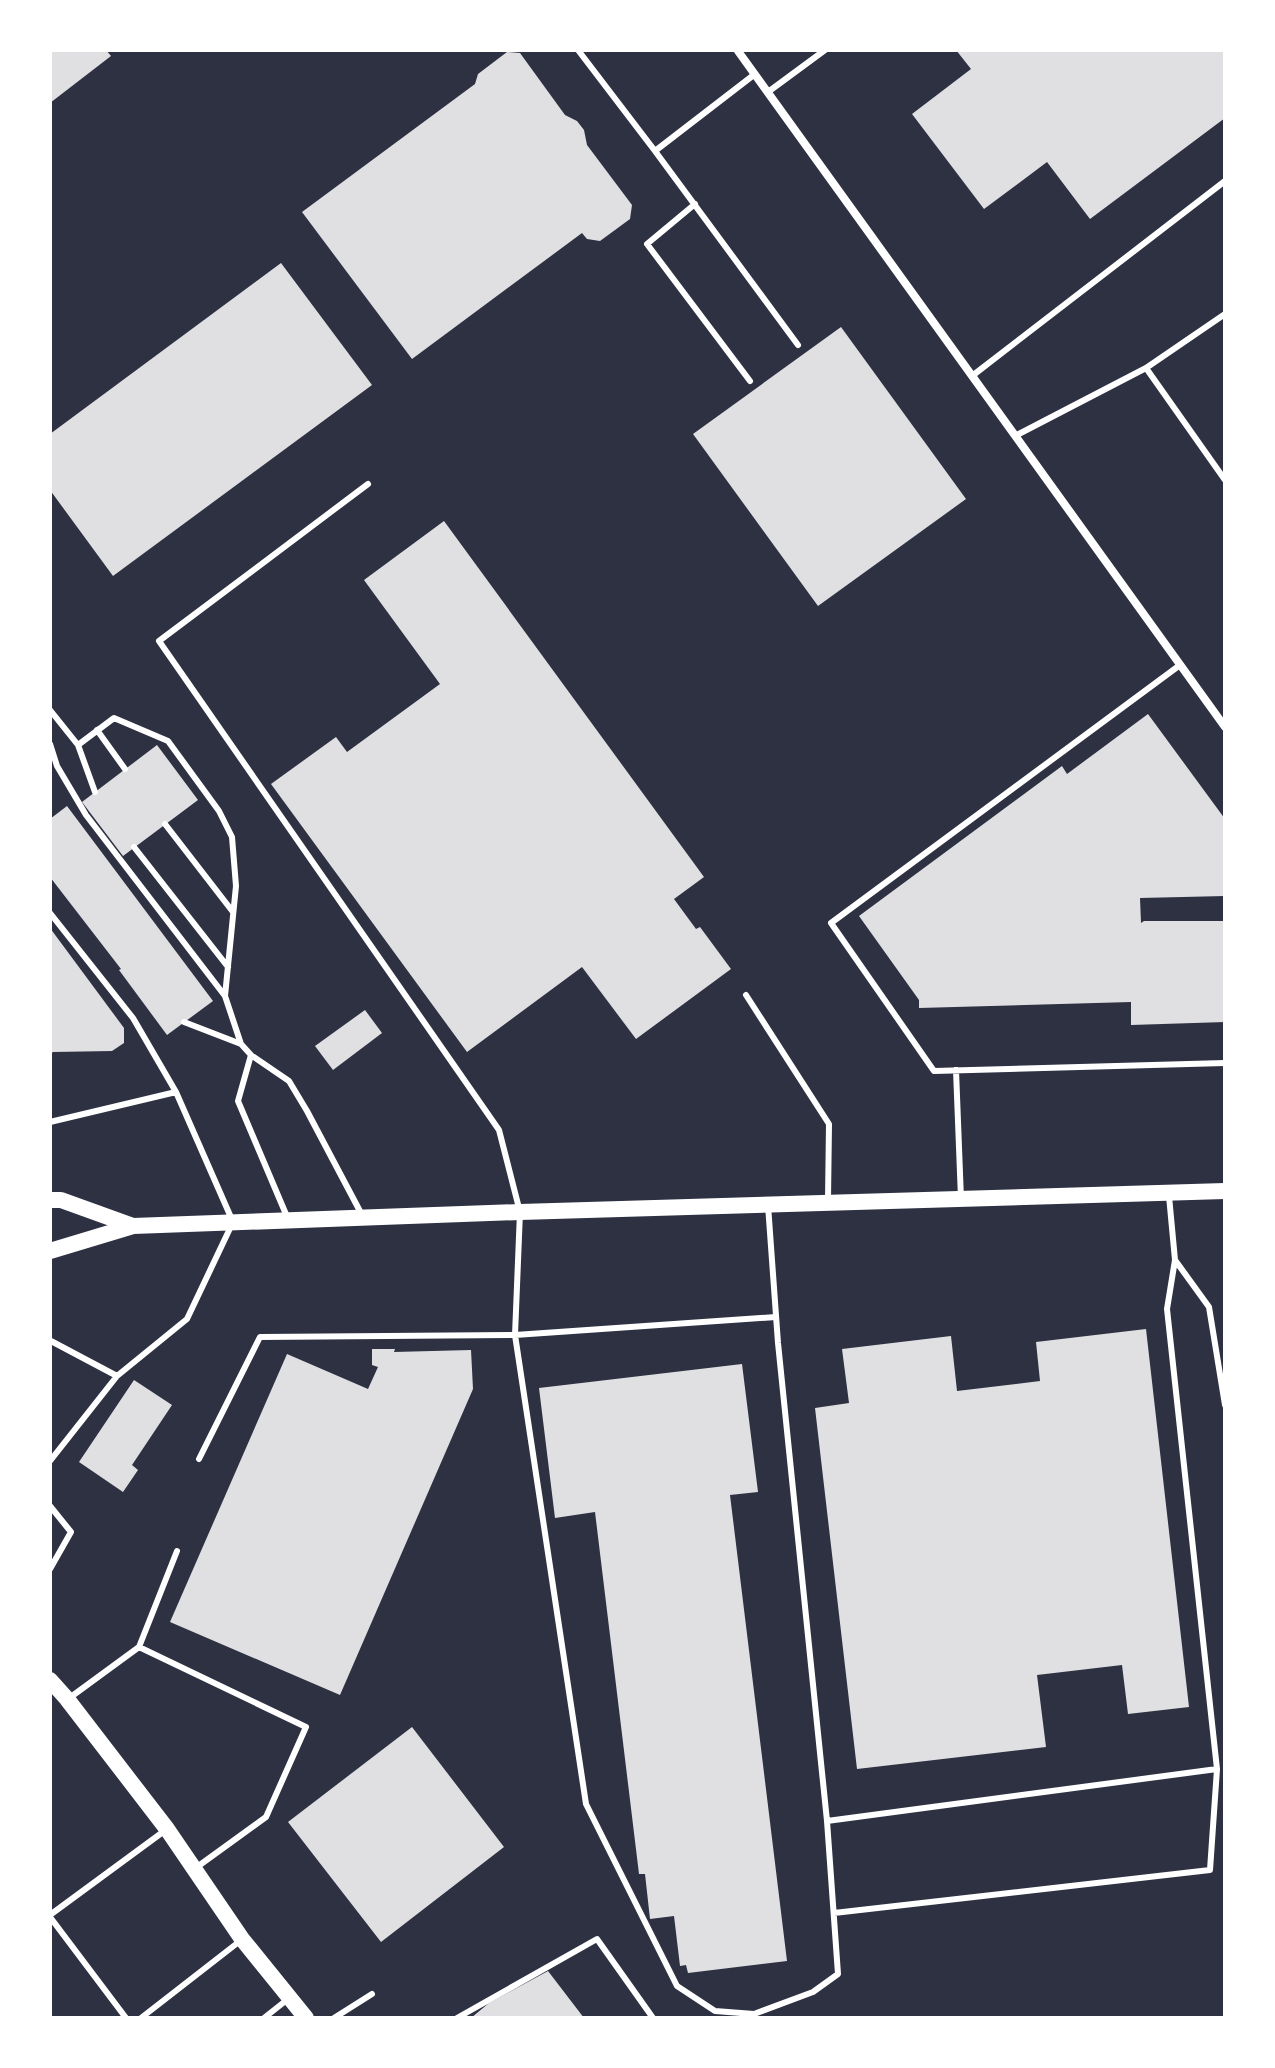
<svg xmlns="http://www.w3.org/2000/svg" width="1275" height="2068" viewBox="0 0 1275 2068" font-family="'Crimson Pro',serif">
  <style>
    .building { fill: #e0e0e3 }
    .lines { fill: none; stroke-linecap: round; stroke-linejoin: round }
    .service { stroke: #fff; stroke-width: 6 }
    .minor { stroke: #fff; stroke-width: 8 }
    .secondary { stroke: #fff; stroke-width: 16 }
  </style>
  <rect width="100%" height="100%" fill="#2d3142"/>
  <!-- building -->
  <path class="building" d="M50,50H106L111,56L50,103Z
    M956,50H1225V118L1090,219L1047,162L984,209L912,114L971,69Z
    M507,52L520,53L565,115L577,121L584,130L587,145L632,205L630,219L600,241L587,239L582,233L412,359L302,212L475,84L478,74Z
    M281,263L372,385L113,576L50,490V434Z
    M841,327L966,499L818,606L693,434Z
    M444,521L704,877L674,899L696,929L700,927L731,969L636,1039L582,967L467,1052L271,784L336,737L347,752L440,684L364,580Z
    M1148,714L1225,819V896L1140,898L1141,923L1144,921H1225V1022L1131,1025V1002L919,1008V1000L859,916L1062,766L1067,774Z
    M157,745L198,800L123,856L82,802Z
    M67,806L213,1001L167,1035L119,970L121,969L50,877V819Z
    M50,928L124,1028V1043L112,1051L53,1052L50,1054Z
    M365,1010L382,1033L333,1070L315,1046Z
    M1146,1329L1189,1707L1128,1714L1122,1665L1037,1675L1046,1747L857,1769L815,1408L849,1403L842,1349L951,1336L957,1391L1040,1381L1036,1342Z
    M372,1349H395L394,1352L471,1350L473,1389L340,1695L170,1622L287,1354L368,1389L378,1367L372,1365Z
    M742,1364L758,1492L730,1495L787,1961L688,1973L686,1965L680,1966L674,1916L650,1919L645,1874H639L595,1512L555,1518L539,1388Z
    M134,1380L172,1405L132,1465L138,1470L123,1492L79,1462Z
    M412,1727L504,1847L381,1942L288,1822Z
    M548,1971L584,2018H471L489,2003Z"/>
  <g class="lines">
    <!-- service -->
    <path class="service" d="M578,50L655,151L755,74
      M768,92L825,50
      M655,151L798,345
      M695,204L647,244L750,381
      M1146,368L1225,480
      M972,376L1225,181
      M1015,436L1146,368L1225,314
      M368,484L159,641L499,1130L520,1212L515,1335L586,1804L677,1986L715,2011L754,2014L813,1992L838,1974L827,1821
      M1180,665L831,923L934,1071L1225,1063
      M50,710L78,745L114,718L168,741L219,811L232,837L236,886L225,996
      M97,730L125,769
      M50,744L57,766L86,815L225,996L241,1044L251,1055L289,1081L307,1111L362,1215
      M78,745L95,792
      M165,824L233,912
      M134,847L228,967
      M50,913L133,1018L176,1092L233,1222L187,1319L117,1376L50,1461
      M746,995L829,1124L828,1199
      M184,1022L241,1044
      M251,1055L238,1101L288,1219
      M956,1070L961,1199
      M50,1122L176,1092
      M768,1205L778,1343L827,1821L1217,1769L1167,1309L1175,1260L1169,1196
      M1175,1260L1209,1307L1225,1405
      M51,1341L117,1376
      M199,1459L260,1337L515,1335L776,1317
      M50,1506L71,1532L50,1569
      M139,1647L177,1551
      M68,1699L139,1647L306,1727L266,1817L197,1867
      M834,1913L1210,1870L1217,1769
      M50,1915L167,1829
      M50,1917L126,2018
      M141,2018L240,1941
      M264,2018L288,1999
      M334,2018L372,1994
      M457,2018L597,1939L653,2018"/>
    <!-- minor -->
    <path class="minor" d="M738,51L1225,727"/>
    <!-- secondary -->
    <path class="secondary" d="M50,1200H61L133,1226
      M50,1251L133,1226L520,1212L1225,1191
      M50,1680L67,1699L167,1829L242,1939L306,2018"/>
  </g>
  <!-- border -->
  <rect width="1275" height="2068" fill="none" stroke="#ffffff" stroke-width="104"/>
</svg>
